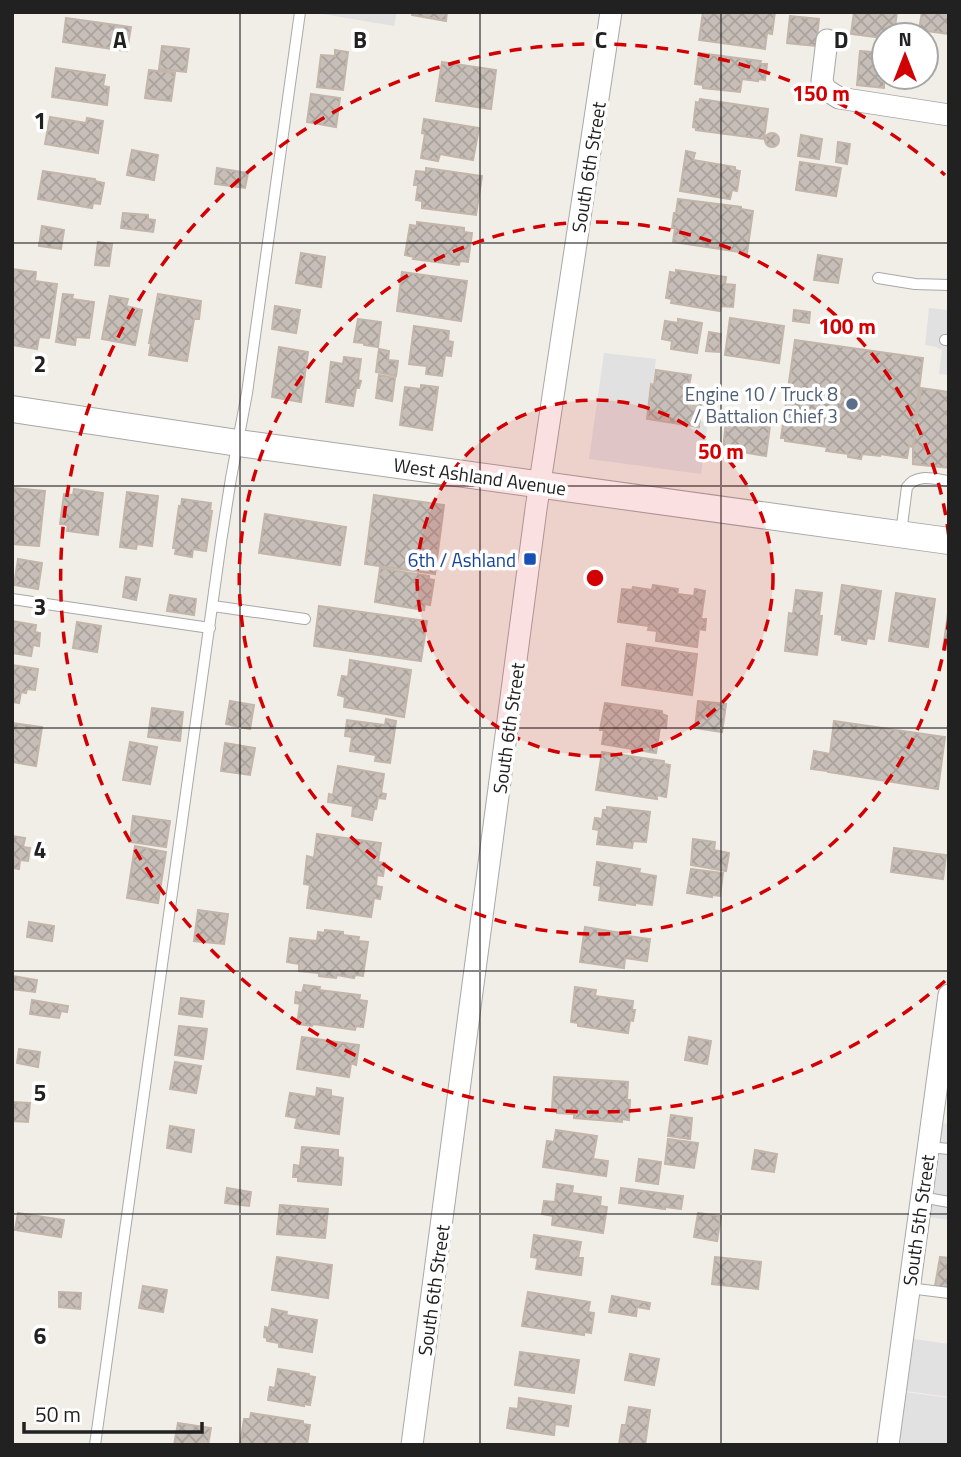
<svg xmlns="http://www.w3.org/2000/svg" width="961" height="1457" viewBox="0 0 961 1457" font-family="'Titillium Web',sans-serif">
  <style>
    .parking { fill: #e1e1e1 }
    .building { fill: url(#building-cross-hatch); stroke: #c3b5aa; stroke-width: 2 }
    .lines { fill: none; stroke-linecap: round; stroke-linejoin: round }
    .service-casing { stroke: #a8a8a8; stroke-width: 12 }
    .minor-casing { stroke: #a8a8a8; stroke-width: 23 }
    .tertiary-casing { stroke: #a8a8a8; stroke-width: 28 }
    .service { stroke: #fff; stroke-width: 10 }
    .minor { stroke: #fff; stroke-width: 21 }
    .tertiary { stroke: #fff; stroke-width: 26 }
    .grid { fill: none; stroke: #212121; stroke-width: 2; stroke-opacity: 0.55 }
    .ring { fill: none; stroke: #d20002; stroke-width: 3.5; stroke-dasharray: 12 9 }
    .service-dot { fill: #5c6f8a; stroke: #fff; stroke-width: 2.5 }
    .transit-dot { fill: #1a4fb4; stroke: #fff; stroke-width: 2.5 }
    .labels { text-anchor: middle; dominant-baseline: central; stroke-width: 7; stroke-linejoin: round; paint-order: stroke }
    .street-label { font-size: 19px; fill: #212121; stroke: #fff }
    .service-label { font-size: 19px; fill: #4e5e75; stroke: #fff; text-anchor: end }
    .transit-label { font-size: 19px; fill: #164399; stroke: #fff; text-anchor: end }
    .grid-label { font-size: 23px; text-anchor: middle; font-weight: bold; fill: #212121; stroke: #fff; stroke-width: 7; stroke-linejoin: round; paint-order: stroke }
    .centre { fill: #d20002; stroke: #fff; stroke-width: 3.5 }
    .ring-label { font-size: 21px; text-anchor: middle; font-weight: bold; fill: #d20002; stroke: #fff; stroke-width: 7; stroke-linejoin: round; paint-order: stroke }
  </style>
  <defs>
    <pattern id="building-cross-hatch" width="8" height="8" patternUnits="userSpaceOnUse" patternTransform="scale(1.75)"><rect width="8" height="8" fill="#c6beb7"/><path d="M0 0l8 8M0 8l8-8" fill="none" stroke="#aaa39d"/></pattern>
  </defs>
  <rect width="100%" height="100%" fill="#f1eee8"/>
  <!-- parking -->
  <path class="parking" d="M311,12H397L394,26Z
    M929,308L949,310V375L939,374L942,350L937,348V347L925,345Z
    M604,353L656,359L653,383L650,384L646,420L700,428L701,421L708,422L701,474L589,459Z
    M940,1123L949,1124V1220L928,1217Z
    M907,1338L949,1344V1397L898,1390Z
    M898,1391L949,1398V1445H892Z"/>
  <!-- building -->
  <path class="building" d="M413,12H447L446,21L412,15Z
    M703,12H775L772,34L767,33L765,49L699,40Z
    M854,12H897L894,35H884V38L851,34Z
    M922,12H949V34L919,30Z
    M790,16L819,19L816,46L787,43Z
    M66,18L131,27L127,51L63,42Z
    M162,46L189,49L186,72L159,69Z
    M335,50L348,52L343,90L317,87L321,55L335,56Z
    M860,51L884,53V88L857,85Z
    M699,53L761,61L760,64H767L765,80L758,79V81L742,79L740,92L703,88V85L695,84Z
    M442,62L496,70L491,109L436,101Z
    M56,68L105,75L103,86L109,87L107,105L52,97Z
    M149,70L175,73L171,101L145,98Z
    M311,94L340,98L336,127L307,122Z
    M700,99L768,109L764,139L696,130V128L693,127L696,102L699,103Z
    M50,117L86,123L87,118L103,121L98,153L45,144Z
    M424,119L479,128L473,160L440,154L438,161L421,158L425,134L422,133Z
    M765 140a7 7 0 1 1 14 0a7 7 0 1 1-14 0Z
    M801,135L822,139L819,159L798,156Z
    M838,142L850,144L847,164L836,162Z
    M132,150L158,155L154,180L127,175Z
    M686,151L695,153L693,160L735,167V170L740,171L737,191L732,190L730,199L680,191Z
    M800,162L841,168L836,196L796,190Z
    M217,168L248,173L245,188L215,184Z
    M426,168L482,176L476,215L422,208V201L416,200L418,185H414L416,171L426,172Z
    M43,171L95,179V181L104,183L100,204L93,203L92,208L38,199Z
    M678,199L741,207V209L753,211L747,253L673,242L675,228H672L674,213H676Z
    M123,213L148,215V219L155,220L153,232L121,228Z
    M417,222L464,228V232L472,233L468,262L460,261L459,265L413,259L414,257L405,255L410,225L417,226Z
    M42,226L64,230L61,249L39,246Z
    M98,242L112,244L109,266L95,265Z
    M301,253L325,257L321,287L296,283Z
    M818,255L842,259L838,283L814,280Z
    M12,269L36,272L35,281L57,284L49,338L39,337L37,349L12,345Z
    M676,270L726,277L725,284L735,285L733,307L721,306L720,311L671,303L672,299L666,298L670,272L676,273Z
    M402,272L467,281L461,321L397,311Z
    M63,294L73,295L72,299L94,302L89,338L76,337L75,345L56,342Z
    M158,294L201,301L199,319H194L187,361L149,355L151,343H149Z
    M110,296L128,299L126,306L142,310L135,345L102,339Z
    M275,306L300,310L296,333L272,329Z
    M794,310L810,312L809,323L793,321Z
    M730,318L784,326L779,363L725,355Z
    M358,319L381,322L378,347L364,345V343L354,342Z
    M678,319L702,323L697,353L671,349L672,341L662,339L665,321L678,323Z
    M414,326L449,331L448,341L453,342L451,356L445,355L442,376L426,374L427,366L409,364Z
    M709,332L721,334L719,352L706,351Z
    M795,340L923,358L915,420L917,421L913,447L909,446L907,458L880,454V456L862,454L861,459L848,457V454L826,451L827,447L785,441V438H781Z
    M279,347L308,352L301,402L272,397Z
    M379,349L389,351L388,360L398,361L396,376L376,372Z
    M344,357L361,359L358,380L361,381L359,388H356L353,406L326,402L331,362L343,364Z
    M656,370L691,375L688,391L703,392L699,427L647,419L651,384L654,385Z
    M379,375L395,378L392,401L376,398Z
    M421,385L438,387L432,430L400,425L405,387L421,389Z
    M921,388L949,392V468L913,464V447Z
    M727,412L771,418L766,456L723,449Z
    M12,488L45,491L39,546L12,544Z
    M74,489L103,493L98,535L67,531L68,525L60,524L64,494L73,495Z
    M127,492L158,496L152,546L137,544L136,549L120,547Z
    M374,495L444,505L435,574L365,564Z
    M182,499L211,503L210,511H212L206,551L193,549L192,557L175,554L176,548H173L179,506L181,507Z
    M265,514L346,527L340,565L259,553Z
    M18,559L42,563L38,589L14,585Z
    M380,568L429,576V579L434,580L430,605L425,604L424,610L375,602Z
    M126,577L140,579L136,600L123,597Z
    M653,585L678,589L677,594L694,596L695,589L705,591L701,619H706L705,630L699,629L697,647L656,641L657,631L648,630L649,626L618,622L622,589L632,590L633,587L652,590Z
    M842,585L881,591L874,639L867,638L866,644L842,640V635L835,634Z
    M796,590L822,593L819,616H822L817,655L785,651L789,613L793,614Z
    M896,593L935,599L928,647L889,641Z
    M170,595L196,599L194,615L167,611Z
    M319,606L427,621L421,661L314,646Z
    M949,606V650L943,649Z
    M12,621L36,625L35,632L40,633L39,646L33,645L31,656L12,653Z
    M77,622L101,626L97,652L73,648Z
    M627,644L697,654L692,695L622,685Z
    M350,660L411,670L404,717L344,707L345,697L338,695L342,676L348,677Z
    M12,665L38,669L35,690L27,689L26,693L21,692L19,703L12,702Z
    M230,701L254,705L250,729L226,724Z
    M698,701L726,704L722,732L695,728Z
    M605,703L662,711V714L667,716L666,728L660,727L656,753L602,744L604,730H600Z
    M152,708L183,712L180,741L148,737Z
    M386,719L396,721L390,763L375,761L376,755L350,751L352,737L345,736L347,720L385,725Z
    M834,721L945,737L938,789L828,772V771L811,769L814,751L830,754Z
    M12,723L42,727L36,766L12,762Z
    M130,742L157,747L150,784L123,780Z
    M225,743L255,748L250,775L221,771Z
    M602,752L664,761V764L670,765L666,797L657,795V799L596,790Z
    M338,766L384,774L381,793L386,794L385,799L378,798L376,809H374L372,820L352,816L353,806L328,802L329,794L333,795Z
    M607,807L650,812L646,842L633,841L632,848L597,844L599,830L593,829L595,818L602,819L603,810H607Z
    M133,816L170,821L166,847L130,842Z
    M317,834L381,843L378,862L385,863L383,876L377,875L376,886L382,887L380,899L374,898L371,917L307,908L310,885L304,884L307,856L314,858Z
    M12,836L25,838L23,847L30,848L28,861L20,860L19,869L12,868Z
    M693,839L715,842L714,850L729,853L726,871L691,865Z
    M135,846L166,852L158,903L127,898Z
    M894,848L946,855L943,879L891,872Z
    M597,862L640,869L639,873L656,876L652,905L635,903V905L599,900L601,886L594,885Z
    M691,869L723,873L720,896L712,895V897L687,893Z
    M198,910L228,914L224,944L194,941Z
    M29,922L54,926L52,941L27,937Z
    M585,927L628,934V936L650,939L647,961L625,958L624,968L580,962Z
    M325,930L343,932V935L359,937L358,941L368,942L363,976L355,975L354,978L337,975L336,978L319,976V973L299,971V964L287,962L290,938L317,941L318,932L325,933Z
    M12,976L37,980L35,992L12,989Z
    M304,985L320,987L319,990L360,995L359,1000L367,1001L363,1027L356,1026L355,1030L313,1024L312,1026L297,1024L300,1004L295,1003L296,992L302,993Z
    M575,987L596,990L595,996L633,1001L632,1010H635L633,1021L630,1020L628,1033L578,1026V1023L571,1022Z
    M181,998L204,1001L202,1017L179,1014Z
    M32,1000L68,1006L67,1012L61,1011L59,1018L30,1014Z
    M179,1026L207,1029L203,1059L175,1055Z
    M302,1037L359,1045L356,1065L351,1063L349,1077L297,1069Z
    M689,1037L711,1041L707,1064L685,1060Z
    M19,1049L40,1052L38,1067L17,1063Z
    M175,1062L201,1066L196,1093L170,1089Z
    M554,1077L628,1082L627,1100H630L629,1120L622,1119V1122L574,1118V1114L557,1113V1109H552Z
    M317,1088L331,1090V1096L343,1098L339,1134L295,1128L297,1118L286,1116L290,1093L316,1097Z
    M12,1102L30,1103L28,1122L12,1121Z
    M671,1115L692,1118L690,1139L668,1136Z
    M170,1126L194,1130L191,1152L167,1148Z
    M556,1130L597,1136L593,1159L608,1161L606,1176L543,1167L547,1141L554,1142Z
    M668,1139L698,1143L694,1168L665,1164Z
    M302,1147L338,1150V1157L343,1158L341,1185L298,1181V1177H293L294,1165L300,1166Z
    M755,1150L777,1154L774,1172L752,1169Z
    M639,1159L661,1162L658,1184L636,1181Z
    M557,1184L573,1186L572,1193L601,1197L600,1206L607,1207L603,1233L552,1225L553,1216L542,1214L544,1201L555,1202Z
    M227,1188L251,1192L249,1206L225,1203Z
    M621,1188L683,1196L681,1209L665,1207V1209L619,1203Z
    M280,1205L328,1209L325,1238L277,1234Z
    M18,1213L64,1220L61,1237L15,1230Z
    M698,1213L721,1216L717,1241L694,1237Z
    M534,1235L581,1242L578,1258H583L581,1275L536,1269L538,1258L531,1257Z
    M277,1257L332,1265L328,1298L272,1290Z
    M715,1257L761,1262L758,1289L712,1284Z
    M940,1257L949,1258V1288L935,1286Z
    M143,1286L167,1290L163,1312L139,1308Z
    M59,1292L81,1293L80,1309L59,1307Z
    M528,1292L590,1302L588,1312L594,1313L591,1333L584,1332V1335L522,1326Z
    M612,1296L650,1303L649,1309L637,1307L636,1316L609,1312Z
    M272,1309L287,1312L286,1315L317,1320L312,1352L279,1347V1343L267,1341V1338L264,1337L265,1327L269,1328Z
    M520,1352L579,1360L574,1393L515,1385Z
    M630,1354L659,1359L654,1385L625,1380Z
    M278,1369L309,1374V1376L315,1377L310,1405L304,1404V1406L268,1400L270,1387L275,1388Z
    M519,1398L571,1406L568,1426L555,1424L554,1435L507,1428L510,1408L518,1409Z
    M629,1407L650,1410L645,1445H619L622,1425H626Z
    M251,1413L303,1421V1424L310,1425L307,1445H240L244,1419H250Z
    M178,1423L211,1428L208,1445H174Z"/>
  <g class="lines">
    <defs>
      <path id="service" d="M878,278L915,284L949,285
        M945,340H949
        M901,533L907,487C917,473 934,479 949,481
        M12,599L210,628
        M213,606L305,619
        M928,1147L949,1149
        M921,1197L949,1202
        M909,1288L949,1293
        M95,1445L221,542L231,478L247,393L300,12"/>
      <path id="minor" d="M827,40L822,81L825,89L839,98L949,115
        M412,1445L536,509L611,12
        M888,1445L949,995"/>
      <path id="tertiary" d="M12,409L238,443L949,541"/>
    </defs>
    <!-- service casing -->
    <use href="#service" class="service-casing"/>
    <!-- minor casing -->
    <use href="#minor" class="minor-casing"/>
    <!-- tertiary casing -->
    <use href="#tertiary" class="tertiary-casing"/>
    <!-- service -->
    <use href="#service" class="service"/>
    <!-- minor -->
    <use href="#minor" class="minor"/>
    <!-- tertiary -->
    <use href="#tertiary" class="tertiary"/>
  </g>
  <!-- grid -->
  <path class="grid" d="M240,12V1445M480,12V1445M721,12V1445M12,243H949M12,486H949M12,728H949M12,971H949M12,1214H949"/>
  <!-- distance rings -->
  <circle cx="595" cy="578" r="178" fill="#d20002" fill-opacity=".12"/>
  <g class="ring">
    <circle cx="595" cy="578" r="178"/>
    <path d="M949 618A356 356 0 1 1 949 538"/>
    <path d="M945 981A534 534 0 1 1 945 175"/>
  </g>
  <!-- markers -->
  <circle class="service-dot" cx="852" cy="404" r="7"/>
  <rect class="transit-dot" x="523" y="552" width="14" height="14" rx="3.5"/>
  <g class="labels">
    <!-- street labels -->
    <g class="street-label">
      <text transform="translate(588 167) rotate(-81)">South 6th Street</text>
      <text transform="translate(480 476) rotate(8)">West Ashland Avenue</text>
      <text transform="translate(508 728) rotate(-82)">South 6th Street</text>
      <text transform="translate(918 1220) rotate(-82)">South 5th Street</text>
      <text transform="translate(433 1290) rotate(-82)">South 6th Street</text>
    </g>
    <!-- service labels -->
    <g class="service-label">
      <text x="838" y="393">Engine 10 / Truck 8<tspan x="838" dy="22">/ Battalion Chief 3</tspan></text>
    </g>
    <!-- transit labels -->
    <g class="transit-label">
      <text x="516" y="559">6th / Ashland</text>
    </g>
  </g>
  <g class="grid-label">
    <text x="120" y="48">A</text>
    <text x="360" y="48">B</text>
    <text x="601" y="48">C</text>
    <text x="841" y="48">D</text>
    <text x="40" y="129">1</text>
    <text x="40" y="372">2</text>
    <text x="40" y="615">3</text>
    <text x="40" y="858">4</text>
    <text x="40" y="1101">5</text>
    <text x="40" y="1344">6</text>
  </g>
  <circle cx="595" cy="578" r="10" class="centre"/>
  <g class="ring-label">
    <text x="821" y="101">150 m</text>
    <text x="847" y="334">100 m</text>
    <text x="721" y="459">50 m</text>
  </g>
  <!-- border -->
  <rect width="961" height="1457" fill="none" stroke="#212121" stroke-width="28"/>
  <!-- north arrow -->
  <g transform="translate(905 56)"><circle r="33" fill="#ffffff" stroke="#a6a6a6" stroke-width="2"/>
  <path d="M0-5L12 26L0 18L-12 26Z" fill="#d20002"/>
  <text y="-10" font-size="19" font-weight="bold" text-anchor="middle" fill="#212121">N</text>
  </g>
  <!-- scale -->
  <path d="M24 1422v10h178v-10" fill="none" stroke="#212121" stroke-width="3.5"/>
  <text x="35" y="1422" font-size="21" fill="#212121" stroke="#ffffff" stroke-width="5" paint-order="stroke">50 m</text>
</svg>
